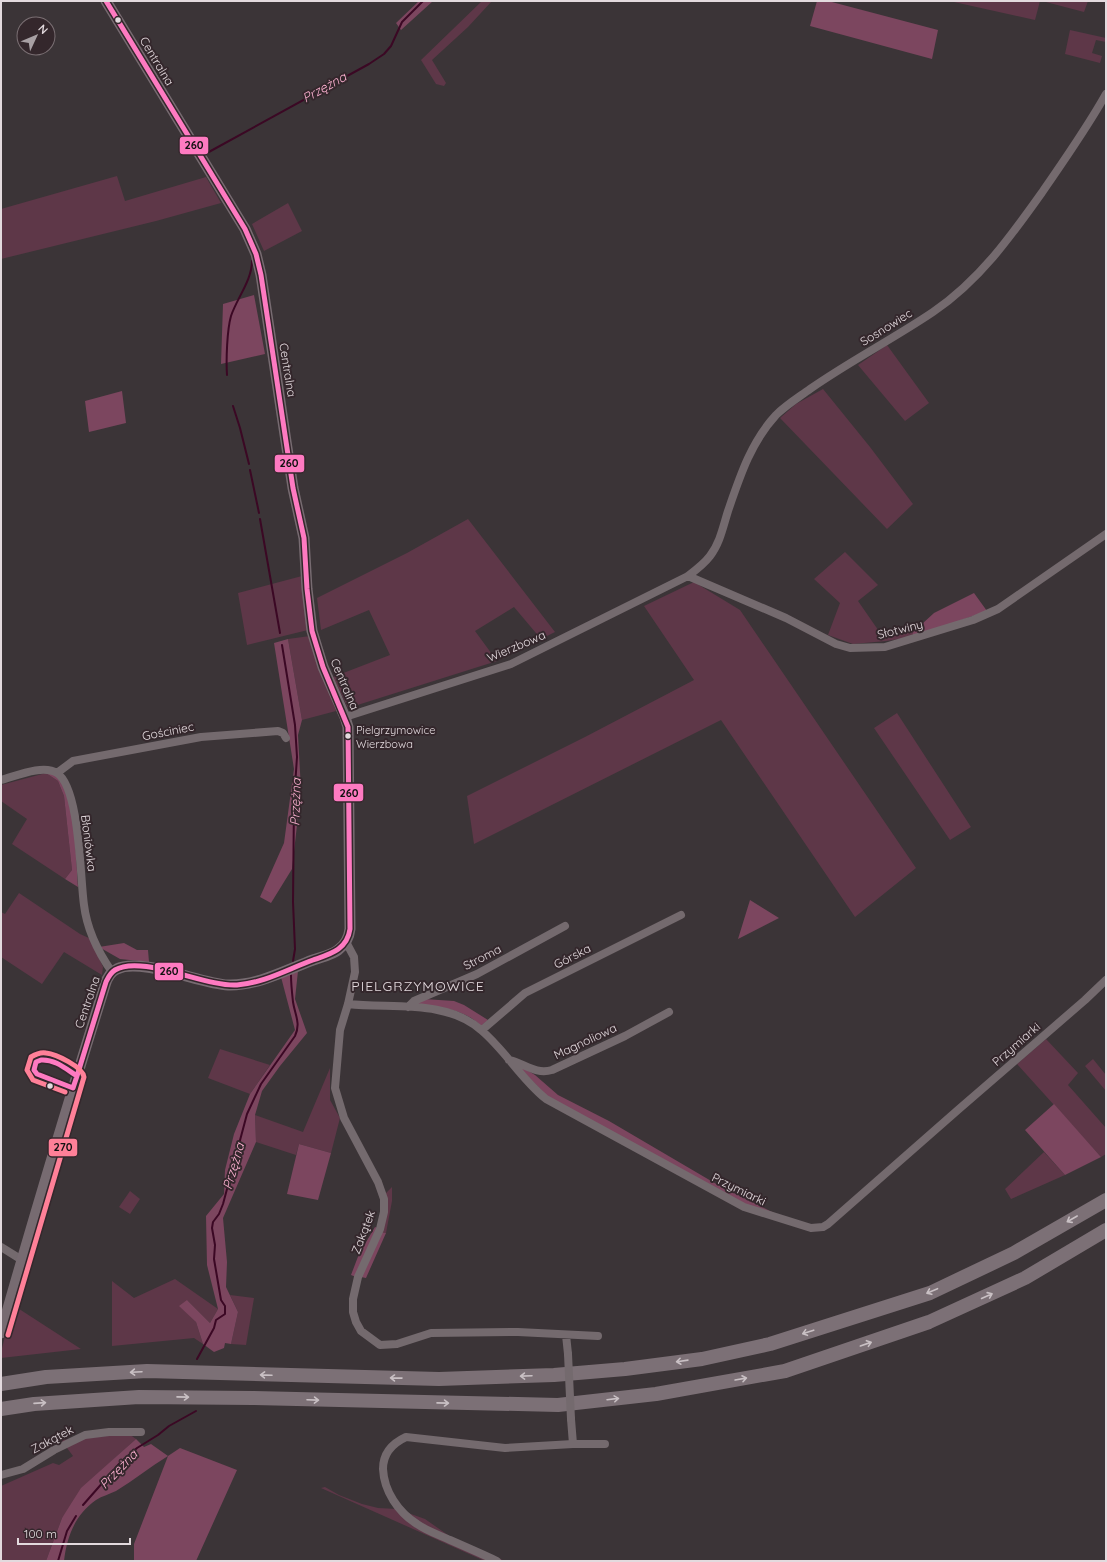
<svg xmlns="http://www.w3.org/2000/svg" width="1107" height="1562" viewBox="0 0 1107 1562" font-family="Quicksand,sans-serif">
  <style>
    .green { fill: #5e3748 }
    .forest { fill: #7c465f }
    .lines { fill: none; stroke-linecap: round; stroke-linejoin: round }
    .stream { stroke: #3b0824; stroke-width: 2 }
    .street { stroke: #746a6e; stroke-width: 8 }
    .secondary { stroke: #776b71; stroke-width: 11 }
    .highway { stroke: #7c7076; stroke-width: 14 }
    .street-bridge { stroke: #746a6e; stroke-width: 8 }
    .bus-1-casing { stroke: #34272c; stroke-width: 8 }
    .bus-2-casing { stroke: #34272c; stroke-width: 8 }
    .bus-1 { stroke: #fe7ac1; stroke-width: 5 }
    .bus-2 { stroke: #ff8098; stroke-width: 5 }
    .oneway { stroke: #c9c0c4 }
    .bus-dot { fill: #e3dade; stroke: #34272c; stroke-width: 1.5 }
    .labels { text-anchor: middle; dominant-baseline: central; stroke-width: 4; stroke-linejoin: round; paint-order: stroke }
    .bus-label { font-size: 11px; fill: #e3dade; stroke: #34272c; text-anchor: start }
    .street-label { font-size: 12px; fill: #e3dade; stroke: #34272c }
    .water-label { font-size: 13px; font-style: italic; fill: #feb2d2; stroke: #34272c }
    .quarter-label { font-size: 14px; letter-spacing: 1px; fill: #e3dade; stroke: #34272c }
    .line-badge { stroke: #34272c; stroke-width: 1.5 }
    .pale-badge-label { font-size: 11px; text-anchor: middle; font-weight: bold; fill: #111 }
  </style>
  <rect width="100%" height="100%" fill="#3b3437"/>
  <!-- green -->
  <path class="green" d="M482,1H492L468,27L432,60L446,83L444,86L436,84L421,60Z
    M955,1H1040L1035,20L954,2Z
    M1042,1H1088L1084,12Z
    M1070,30L1106,38V42L1096,40L1092,53L1102,56L1100,63L1065,54Z
    M117,176L125,201L206,177L221,203L156,221L1,259V209Z
    M288,203L302,231L264,251L252,224Z
    M887,345L929,403L905,421L858,365Z
    M823,389L870,447L913,504L887,529L780,418L796,404Z
    M468,519L555,632L541,639L514,607L475,631L497,661L348,708L333,677L390,655L369,610L321,630L317,598L407,553Z
    M845,552L878,585L858,601L883,637L911,630L914,637L886,641L853,644L828,635L840,603L814,579Z
    M302,576L308,630L247,645L238,593Z
    M694,582L740,610L916,868L855,917L721,720L474,844L467,796L585,737L694,680L644,606Z
    M310,636L336,711L302,720L288,639Z
    M897,713L971,827L950,840L874,728Z
    M46,773L58,781L64,796L72,870L65,879L12,844L27,819L1,801V785Z
    M19,893L80,934L91,939L103,967L102,975L64,952L42,984L1,957V912L5,914Z
    M1046,1039L1078,1073L1068,1085L1106,1128V1154L1101,1157L1017,1064Z
    M220,1049L270,1065L250,1094L208,1078Z
    M1093,1059L1106,1075V1091L1085,1066Z
    M330,1068V1100L340,1118L331,1153L299,1144L296,1155L256,1142L255,1115L303,1132Z
    M1044,1152L1065,1175L1011,1199L1005,1189Z
    M392,1187V1201L386,1233L381,1232L385,1194Z
    M130,1191L140,1199L130,1214L119,1207Z
    M175,1279L218,1309L210,1323L187,1300L196,1322L203,1344L194,1338L112,1346V1281L134,1298Z
    M230,1295L254,1298L246,1345L231,1344L238,1312Z
    M13,1305L81,1349L1,1358V1352Z
    M129,1434L136,1439L114,1459L62,1518L46,1561H1V1486L53,1463L59,1465L73,1456L61,1440Z
    M325,1487L339,1495L362,1504L378,1508L397,1509L425,1519L455,1540L505,1561H485L321,1488Z"/>
  <!-- forest -->
  <path class="forest" d="M419,1H433L401,30L396,23Z
    M817,1H828L938,30L932,59L810,26Z
    M254,295L265,354L221,364L223,304Z
    M122,391L126,423L89,432L85,401Z
    M974,593L987,611L914,637L911,630L922,624L934,613Z
    M288,639L302,720L298,735L301,790L292,869L271,903L260,897L284,843L294,769L274,643Z
    M46,773C52,773 58,775 61,781C76,802 76,861 78,887L65,879L72,870L64,796L58,781Z
    M750,900L779,918L738,939Z
    M124,943L137,950H148L149,962L120,959L99,947Z
    M298,971L295,999L307,1033L280,1066L262,1091L255,1115L256,1142L223,1218L227,1262L226,1287L238,1312L231,1344L225,1343L224,1348L214,1352L203,1344L196,1322L179,1306L187,1300L210,1323L218,1309L207,1265L206,1216L224,1194L225,1170L234,1134L250,1094L295,1030L281,977Z
    M424,999L454,1001L464,1005L488,1020L481,1026C465,1009 439,1007 417,1004Z
    M514,1062L535,1075L558,1095L609,1121L718,1185L778,1215L741,1203L548,1097Z
    M1054,1104L1101,1157L1065,1175L1025,1130Z
    M299,1144L331,1153L318,1200L287,1194Z
    M375,1227L378,1228L356,1277L351,1275L359,1254Z
    M381,1232L386,1233L366,1278L361,1277Z
    M136,1439L144,1447L151,1444L168,1456L180,1448L237,1470L196,1561H134V1544L168,1456C150,1467 134,1480 116,1491C110,1494 102,1496 96,1500C75,1515 67,1536 64,1561H46L62,1518L81,1488Z"/>
  <g class="lines">
    <!-- stream -->
    <path class="stream" d="M207,153L369,64L384,54L391,46L402,22L423,1
      M227,375C226,360 227,330 231,316C237,298 252,280 252,261
      M233,406L240,428L249,464
      M250,470L259,513
      M260,519L280,633
      M282,645L295,725L297,757L294,801L293,902L295,949L293,961
      M197,1359L214,1328L216,1320L225,1314V1306L221,1300L214,1259L215,1245L212,1228L213,1222L219,1214L223,1204L247,1114L261,1084L295,1036C301,1023 295,1015 293,1002C292,993 291,984 291,975
      M83,1505L119,1464L137,1448L158,1435L169,1426L196,1411
      M58,1561L67,1531L76,1516"/>
    <!-- street -->
    <path class="street" d="M688,576L786,618L836,644L850,648L885,647L973,620L998,609L1106,534
      M345,717L511,664L688,576C696,570 704,564 710,556C720,543 723,527 728,511C740,476 751,442 776,415C786,405 799,397 810,389C850,361 893,339 933,312C980,280 1011,236 1043,191C1065,159 1087,128 1106,94
      M57,773L73,761L201,737L278,731L283,733L286,738
      M1,780C16,776 43,764 57,773C80,788 80,878 84,905C87,930 98,952 112,972
      M346,942L354,957L355,972L348,1004L340,1030L335,1088L344,1118L378,1182L384,1199V1212L380,1229L358,1277L353,1299V1312L356,1322L361,1331L380,1345L397,1344L431,1333L518,1332L598,1336
      M348,1004C392,1009 446,999 481,1030C505,1050 521,1079 546,1099L744,1207L811,1228L823,1227L828,1224L959,1109L1085,1000L1106,980
      M408,1007L414,1001L477,974L565,926
      M482,1030L525,993L681,915
      M509,1060C524,1063 535,1075 552,1070L625,1036L669,1012
      M1,1247L22,1260
      M566,1335L568,1354
      M571,1419L573,1444
      M1,1475L23,1469L54,1450L85,1435L109,1432H141
      M497,1561C482,1554 466,1547 450,1540C439,1535 427,1531 417,1524C398,1512 384,1491 383,1469C383,1453 393,1443 406,1437L505,1448L573,1444H605"/>
    <!-- secondary -->
    <path class="secondary" d="M1,1333C34,1217 69,1101 105,985C107,978 110,972 117,969C140,957 202,984 228,985C257,986 286,970 313,960C321,957 332,955 338,950C345,945 349,938 350,929L348,727L345,717L323,667L312,631L307,589L304,538L293,488L261,275L256,254L245,229L106,1"/>
    <!-- highway -->
    <path class="highway" d="M1,1384L46,1377L147,1371L439,1379L554,1375L625,1369L702,1359L770,1344L930,1293L1014,1253L1106,1200
      M1,1409L34,1404L139,1397L253,1398L558,1405L656,1394L785,1371L929,1322L1025,1278L1106,1230"/>
    <!-- street-bridge -->
    <path class="street-bridge" d="M568,1354L571,1419"/>
    <defs>
      <path id="bus-1" d="M41,1060C55,1059 66,1069 77,1076L73,1088L37,1074L34,1070L36,1062Z
        M77,1076L106,982C108,978 110,973 115,970C141,954 205,987 237,985C264,983 288,969 313,960C330,954 347,950 350,929L348,727L323,667L312,631L307,589L304,538L293,488L261,275L256,254L245,229L106,1"/>
      <path id="bus-2" d="M8,1335L84,1077C83,1067 56,1054 46,1053C41,1052 36,1054 31,1057L27,1070L33,1080L65,1092"/>
    </defs>
    <!-- bus-1 casing -->
    <use href="#bus-1" class="bus-1-casing"/>
    <!-- bus-2 casing -->
    <use href="#bus-2" class="bus-2-casing"/>
    <!-- bus-1 -->
    <use href="#bus-1" class="bus-1"/>
    <!-- bus-2 -->
    <use href="#bus-2" class="bus-2"/>
  </g>
  <!-- one-way arrows -->
  <defs><path id="oneway-shaft" d="M-6 0H5M1.5-3L5.5 0L1.5 3" fill="none" stroke-width="1.6" stroke-linecap="round" stroke-linejoin="round"/></defs>
  <g class="oneway">
    <use href="#oneway-shaft" transform="translate(1072 1219) rotate(150)"/>
    <use href="#oneway-shaft" transform="translate(932 1291) rotate(157)"/>
    <use href="#oneway-shaft" transform="translate(987 1296) rotate(-24)"/>
    <use href="#oneway-shaft" transform="translate(808 1332) rotate(162)"/>
    <use href="#oneway-shaft" transform="translate(866 1344) rotate(-19)"/>
    <use href="#oneway-shaft" transform="translate(682 1361) rotate(172)"/>
    <use href="#oneway-shaft" transform="translate(136 1372) rotate(177)"/>
    <use href="#oneway-shaft" transform="translate(266 1375) rotate(-178)"/>
    <use href="#oneway-shaft" transform="translate(526 1376) rotate(178)"/>
    <use href="#oneway-shaft" transform="translate(396 1378) rotate(-179)"/>
    <use href="#oneway-shaft" transform="translate(741 1379) rotate(-10)"/>
    <use href="#oneway-shaft" transform="translate(183 1397) rotate(1)"/>
    <use href="#oneway-shaft" transform="translate(613 1399) rotate(-7)"/>
    <use href="#oneway-shaft" transform="translate(313 1400) rotate(2)"/>
    <use href="#oneway-shaft" transform="translate(40 1403) rotate(-4)"/>
    <use href="#oneway-shaft" transform="translate(443 1403) rotate(1)"/>
  </g>
  <!-- markers -->
  <g class="bus-dot">
    <circle cx="118" cy="20" r="3.5"/>
    <circle cx="348" cy="736" r="3.5"/>
    <circle cx="50" cy="1086" r="3.5"/>
  </g>
  <g class="labels">
    <!-- bus labels -->
    <g class="bus-label">
      <text x="356" y="730">Pielgrzymowice<tspan x="356" dy="14">Wierzbowa</tspan></text>
    </g>
    <!-- street labels -->
    <g class="street-label">
      <text transform="translate(157 61) rotate(59)">Centralna</text>
      <text transform="translate(886 327) rotate(-32)">Sosnowiec</text>
      <text transform="translate(288 370) rotate(81)">Centralna</text>
      <text transform="translate(900 629) rotate(-14)">Słotwiny</text>
      <text transform="translate(516 646) rotate(-23)">Wierzbowa</text>
      <text transform="translate(345 684) rotate(67)">Centralna</text>
      <text transform="translate(168 731) rotate(-11)">Gościniec</text>
      <text transform="translate(89 843) rotate(83)">Błoniówka</text>
      <text transform="translate(572 956) rotate(-27)">Górska</text>
      <text transform="translate(482 957) rotate(-27)">Stroma</text>
      <text transform="translate(87 1002) rotate(-71)">Centralna</text>
      <text transform="translate(585 1041) rotate(-25)">Magnoliowa</text>
      <text transform="translate(1016 1044) rotate(-41)">Przymiarki</text>
      <text transform="translate(739 1189) rotate(26)">Przymiarki</text>
      <text transform="translate(363 1232) rotate(-69)">Zakątek</text>
      <text transform="translate(52 1439) rotate(-28)">Zakątek</text>
    </g>
    <!-- water labels -->
    <g class="water-label">
      <text transform="translate(324 87) rotate(-29)">Przężna</text>
      <text transform="translate(295 802) rotate(-88)">Przężna</text>
      <text transform="translate(233 1166) rotate(-74)">Przężna</text>
      <text transform="translate(118 1469) rotate(-46)">Przężna</text>
    </g>
    <!-- quarter labels -->
    <g class="quarter-label">
      <text x="418" y="986">PIELGRZYMOWICE</text>
    </g>
  </g>
  <g class="line-badge">
    <rect x="179" y="136" width="30" height="19" rx="4" fill="#fe7ac1"/>
    <rect x="274" y="454" width="31" height="19" rx="4" fill="#fe7ac1"/>
    <rect x="333" y="783" width="31" height="19" rx="4" fill="#fe7ac1"/>
    <rect x="154" y="962" width="30" height="19" rx="4" fill="#fe7ac1"/>
    <rect x="48" y="1138" width="30" height="19" rx="4" fill="#ff8098"/>
  </g>
  <g class="pale-badge-label">
    <text x="194" y="149">260</text>
    <text x="289" y="467">260</text>
    <text x="349" y="797">260</text>
    <text x="169" y="975">260</text>
    <text x="63" y="1151">270</text>
  </g>
  <!-- border -->
  <rect width="1107" height="1562" fill="none" stroke="#e3dade" stroke-width="4"/>
  <!-- north arrow -->
  <g transform="translate(36 36) rotate(46)"><circle r="19" fill="#34272c" stroke="#7a6f73"/>
  <path d="M0-3L7 15L0 10L-7 15Z" fill="#a8a0a4"/>
  <text y="-6" font-size="11" font-weight="bold" text-anchor="middle" fill="#e3dade">N</text>
  </g>
  <!-- scale -->
  <path d="M18 1538v6h112v-6" fill="none" stroke="#e3dade" stroke-width="2"/>
  <text x="24" y="1538" font-size="12" fill="#e3dade" stroke="#34272c" stroke-width="3" paint-order="stroke">100 m</text>
</svg>
